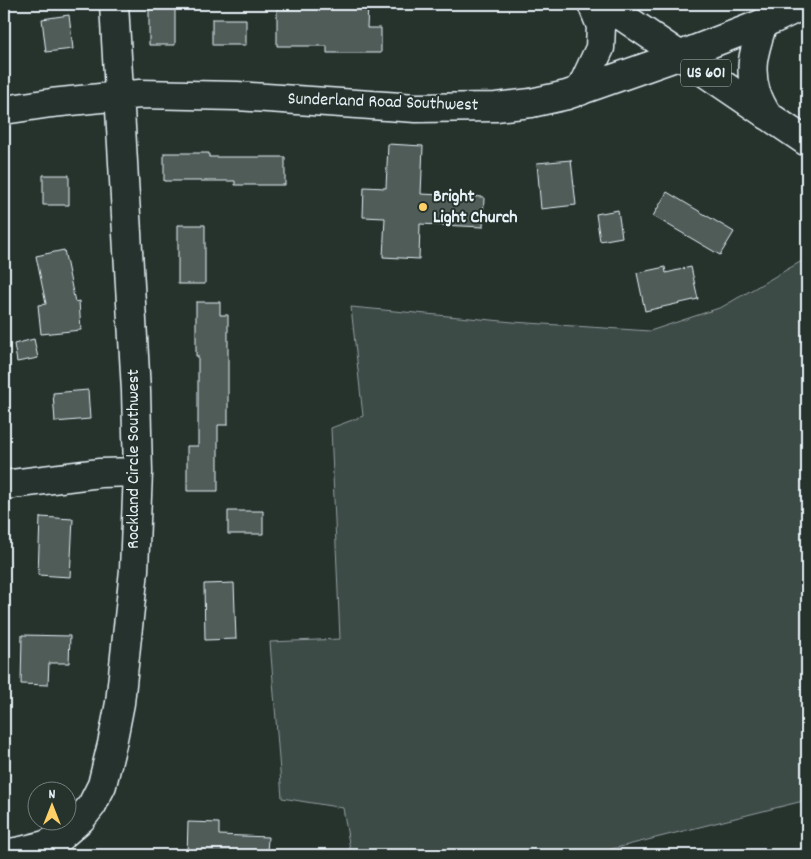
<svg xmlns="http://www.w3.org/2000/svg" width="811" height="859" viewBox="0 0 811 859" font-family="Dekko,sans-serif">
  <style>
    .green { fill: #3e4b47; stroke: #939ea0 }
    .building { fill: #505c59; stroke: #e8f1f8 }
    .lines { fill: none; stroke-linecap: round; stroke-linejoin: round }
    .minor-casing { stroke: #e8f1f8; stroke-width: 31 }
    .major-casing { stroke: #e8f1f8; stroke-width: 31 }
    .highway-casing { stroke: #e8f1f8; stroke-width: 31 }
    .minor { stroke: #26332d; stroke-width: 28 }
    .major { stroke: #26332d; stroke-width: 28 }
    .highway { stroke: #26332d; stroke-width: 28 }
    .poi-dot { fill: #ffd166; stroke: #26332d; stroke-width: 2 }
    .labels { text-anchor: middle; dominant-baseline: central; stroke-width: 4; stroke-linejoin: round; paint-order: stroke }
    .shield { fill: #26332d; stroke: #aeb8bb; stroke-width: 1 }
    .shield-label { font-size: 16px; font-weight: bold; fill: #e8f1f8 }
    .street-label { font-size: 18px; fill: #e8f1f8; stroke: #26332d }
    .poi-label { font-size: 18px; font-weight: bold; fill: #e8f1f8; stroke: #26332d; text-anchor: start }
  </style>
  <rect width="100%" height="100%" fill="#26332d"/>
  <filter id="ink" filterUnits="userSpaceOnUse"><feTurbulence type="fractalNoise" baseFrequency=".02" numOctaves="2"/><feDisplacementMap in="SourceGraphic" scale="10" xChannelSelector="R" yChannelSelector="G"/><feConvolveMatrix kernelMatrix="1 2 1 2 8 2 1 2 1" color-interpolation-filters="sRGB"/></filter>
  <g filter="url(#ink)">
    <!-- green -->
    <path class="green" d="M807,258V800L588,855H351L343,808L282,798L270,642L340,639L331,428L363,416L351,307L513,322L650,331L722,307Z"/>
    <!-- building -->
    <path class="building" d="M149,4H175V45H149Z
      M277,4H368L367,28H381V53H327V46H277Z
      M69,15L73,49L46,52L42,19Z
      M212,19H246V45H212Z
      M388,144L423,146L421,194L484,197L483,227L420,224L419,259L383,257L385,218L363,217L364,187L386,188Z
      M164,153H209V157H285V185H235V181H164Z
      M571,160L576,205L541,209L537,163Z
      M43,175H69V205H43Z
      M667,192L734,232L720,255L653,216Z
      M618,210L622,237L600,241L596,214Z
      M178,225H205V284H178Z
      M64,250L75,302L79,301L81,330L41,334L38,305L46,304L36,256Z
      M665,267L666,273L691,267L698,299L645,311L637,273Z
      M196,302H220V315H228V425H218V491H187V446H198V356H196Z
      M34,339L38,358L17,362L14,344Z
      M88,390L90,419L55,422L53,393Z
      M228,511H263V534H228Z
      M40,517L73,519L70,577L38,575Z
      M234,583L236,639L205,640L204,584Z
      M22,635L70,636L69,663H49L48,685L21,684Z
      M188,822L219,823V835L268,837L267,855H187Z"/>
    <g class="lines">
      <defs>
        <path id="minor" d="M4,110L51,103L140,94L237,96L416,108L496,107L531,103L567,95L681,55L774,19L806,4
          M4,485L100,473L138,472
          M4,854L21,851L45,845L59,838L81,819L92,805L102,785L112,744L120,703L134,570L138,472L136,391L114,4"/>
        <path id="major" d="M763,23C755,49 748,66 756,93C759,100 763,108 767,115
          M580,91L600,48L601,26L592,4"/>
        <path id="highway" d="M604,4L807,142"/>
      </defs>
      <!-- minor casing -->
      <use href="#minor" class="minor-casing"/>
      <!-- major casing -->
      <use href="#major" class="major-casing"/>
      <!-- highway casing -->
      <use href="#highway" class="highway-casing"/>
      <!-- minor -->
      <use href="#minor" class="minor"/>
      <!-- major -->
      <use href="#major" class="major"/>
      <!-- highway -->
      <use href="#highway" class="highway"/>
    </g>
  </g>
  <!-- markers -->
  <circle class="poi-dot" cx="423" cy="207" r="5"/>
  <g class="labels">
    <!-- shield labels -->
    <rect class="shield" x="681" y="59.5" width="50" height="27" rx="4"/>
    <g class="shield-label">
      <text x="706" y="73">US 601</text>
    </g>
    <!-- street labels -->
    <g class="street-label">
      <text transform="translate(383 103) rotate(2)">Sunderland Road Southwest</text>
      <text transform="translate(134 459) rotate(-90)">Rockland Circle Southwest</text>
    </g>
    <!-- poi labels -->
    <g class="poi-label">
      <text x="433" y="197">Bright<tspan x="433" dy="21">Light Church</tspan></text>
    </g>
  </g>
  <!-- margin -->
  <rect width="811" height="859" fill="none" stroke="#26332d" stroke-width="20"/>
  <rect x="10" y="10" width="791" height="839" fill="none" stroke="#e8f1f8" stroke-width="2" filter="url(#ink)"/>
  <!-- north arrow -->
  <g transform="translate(52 806)"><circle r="24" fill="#26332d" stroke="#747f7e"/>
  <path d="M0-4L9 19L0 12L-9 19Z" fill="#ffd166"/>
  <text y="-8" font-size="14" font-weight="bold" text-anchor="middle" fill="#e8f1f8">N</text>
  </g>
</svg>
